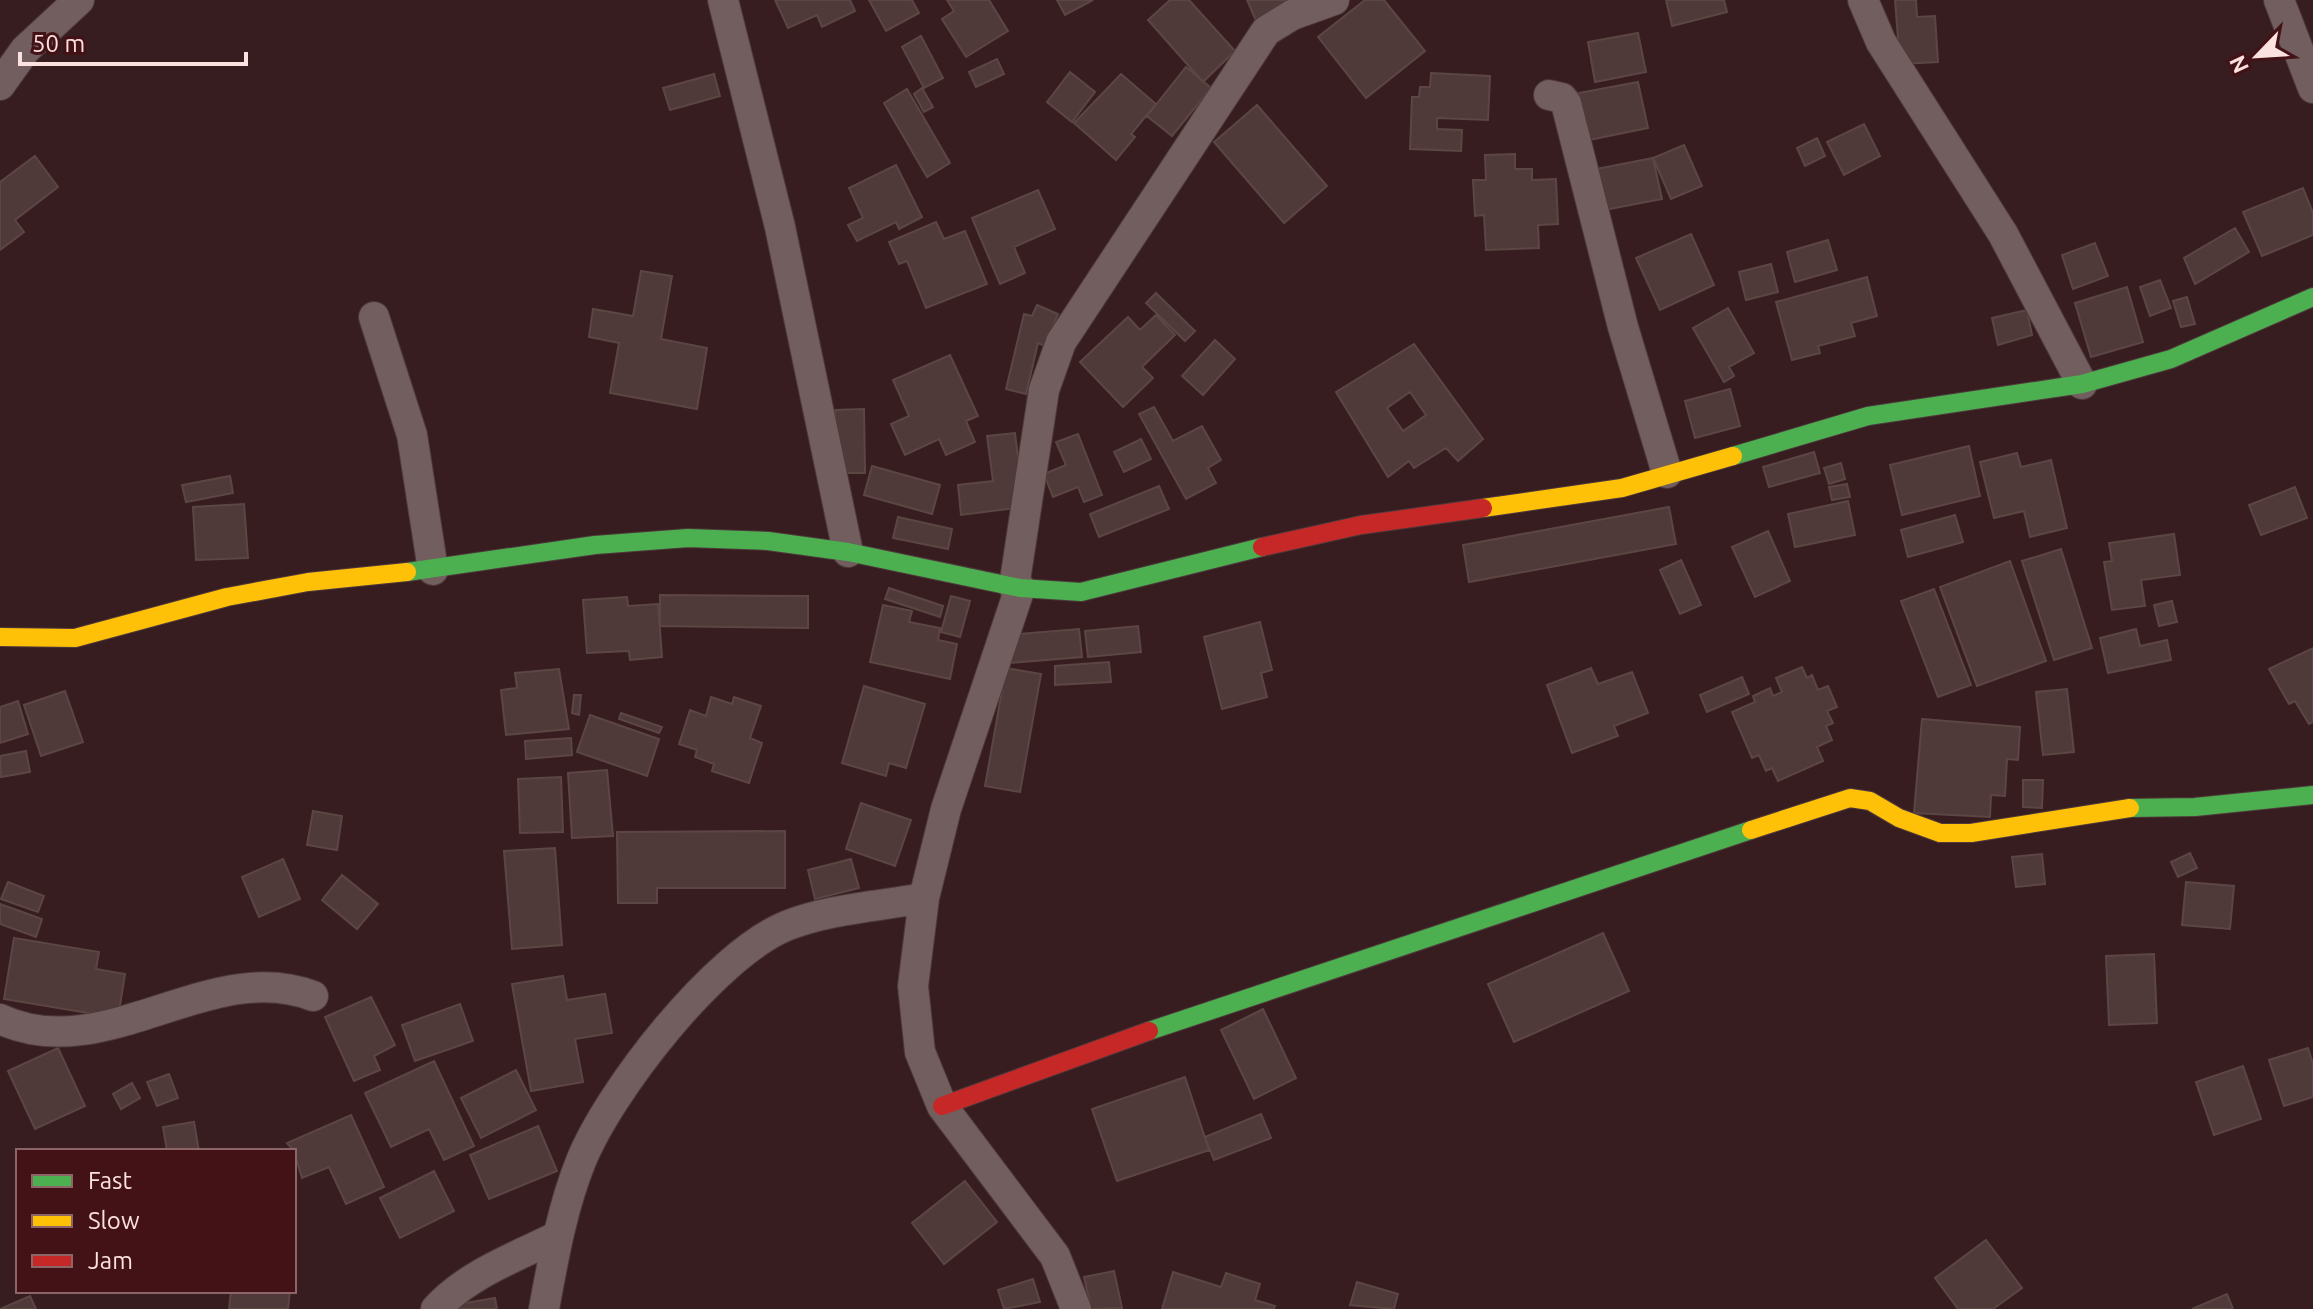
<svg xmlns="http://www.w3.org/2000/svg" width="2313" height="1309" viewBox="0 0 2313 1309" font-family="Ubuntu,sans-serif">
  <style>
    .building { fill: #503a39; stroke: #5c4644; stroke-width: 2; fill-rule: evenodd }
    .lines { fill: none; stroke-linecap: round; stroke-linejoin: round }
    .street-casing { stroke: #4e393b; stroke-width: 32 }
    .fast-casing { stroke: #4e393b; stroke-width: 20 }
    .slow-casing { stroke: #4e393b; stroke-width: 20 }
    .jam-casing { stroke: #4e393b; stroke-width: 20 }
    .street { stroke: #725e5e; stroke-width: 30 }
    .fast { stroke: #4caf50; stroke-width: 18 }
    .slow { stroke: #ffc107; stroke-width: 18 }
    .jam { stroke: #c62828; stroke-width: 18 }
  </style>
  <rect width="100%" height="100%" fill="#381d20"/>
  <!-- building -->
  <path class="building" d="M775,0H850L855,11L822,27L817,15L788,28Z
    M869,0H912L919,13L886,31Z
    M947,0H989L1008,31L966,57L942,19L954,11Z
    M1057,0H1093L1065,15Z
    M1170,0H1189L1235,51L1203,82L1148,20Z
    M1247,0H1310L1257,23Z
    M1365,0H1384L1425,51L1366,98L1318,37Z
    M1666,0H1724L1727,12L1672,26Z
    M1895,0H1916L1917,17L1935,16L1938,62L1900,64Z
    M1638,33L1646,72L1595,82L1588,42Z
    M921,36L943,78L924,88L902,47Z
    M997,59L1004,74L976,87L969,72Z
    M1186,67L1211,88L1172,136L1147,116Z
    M1070,72L1095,92L1072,122L1047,102Z
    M1431,73L1490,76L1488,120L1437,118V129L1462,130L1461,151L1410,149L1412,97H1419L1420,87H1430Z
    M714,74L720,96L670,110L663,88Z
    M1121,74L1156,104L1131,134L1135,137L1116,160L1074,123Z
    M1638,82L1648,128L1589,140L1579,93Z
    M922,88L933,107L924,112L914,94Z
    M907,89L950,163L927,177L884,103Z
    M1257,105L1327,186L1284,223L1214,142Z
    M1864,124L1880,156L1844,175L1827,142Z
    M1817,138L1825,156L1805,166L1797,148Z
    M1684,145L1702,186L1671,199L1653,158Z
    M1515,154V169H1532V180L1556,179L1558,224L1538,225L1539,248L1486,250L1484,215L1475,216L1473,180H1486L1485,155Z
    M35,156L58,187L15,220L24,232L0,250V182Z
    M1653,158L1662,199L1599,211L1591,170Z
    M896,165L922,217L899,229L896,222L857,241L848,225L863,218L849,188Z
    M2303,188L2313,213V235L2262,256L2243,212Z
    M1038,190L1055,229L1014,247L1025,273L1000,284L972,218Z
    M936,222L944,239L965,231L987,284L926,308L907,261L899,264L889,242Z
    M2235,228L2249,252L2195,284L2184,258Z
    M1691,234L1714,285L1660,310L1636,258Z
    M1828,240L1837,270L1795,282L1787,252Z
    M2095,243L2108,276L2073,289L2062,255Z
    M1771,264L1778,292L1746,300L1739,272Z
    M641,271L672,276L661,339L707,348L697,409L610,393L619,343L589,337L593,309L633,316Z
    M1867,277L1877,316L1851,323L1855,336L1818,346L1820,353L1792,360L1776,302Z
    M2160,280L2171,308L2150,316L2140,287Z
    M2127,287L2143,342L2091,357L2075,303Z
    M1156,293L1195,331L1185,341L1146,303Z
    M2187,297L2195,324L2181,327L2173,301Z
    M1037,305L1058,314L1045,346L1038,343L1026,394L1006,389L1024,314L1032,316Z
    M1728,308L1754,353L1729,367L1734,376L1724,382L1693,328Z
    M2027,310L2032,335L1998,345L1992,318Z
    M1156,315L1175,335L1142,367L1153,378L1123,407L1080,362L1128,317L1140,330Z
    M1215,340L1235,359L1203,395L1182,376Z
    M1414,344L1483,439L1458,461L1446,448L1414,468L1409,461L1388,477L1336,392ZM1410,392L1426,415L1403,431L1387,408Z
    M950,355L978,416L966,421L975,442L946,455L939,439L905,455L891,424L909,416L893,380Z
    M1730,389L1740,426L1695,438L1685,401Z
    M1154,407L1173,441L1202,426L1221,460L1208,468L1216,483L1186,499L1139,414Z
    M864,409L865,473H837L835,410Z
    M1015,433L1024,507L961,515L958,485L993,481L987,436Z
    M1078,434L1102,495L1084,502L1078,487L1053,497L1044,474L1066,465L1056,442Z
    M1141,439L1151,459L1124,472L1114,452Z
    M1969,446L1980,496L1902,515L1890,465Z
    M1814,452L1820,473L1769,487L1763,467Z
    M2017,453L2021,467L2051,460L2067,528L2030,537L2024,511L1994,518L1980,462Z
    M1841,463L1845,479L1829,484L1824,468Z
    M872,466L940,485L932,514L864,495Z
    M230,476L233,493L186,502L182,485Z
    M1847,484L1850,497L1832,500L1829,487Z
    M1159,486L1169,509L1099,537L1090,514Z
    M2295,487L2307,518L2261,535L2249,505Z
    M1848,501L1855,535L1795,547L1788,514Z
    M244,504L248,558L196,560L193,507Z
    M1669,507L1676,544L1469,582L1463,545Z
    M1955,515L1963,542L1908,557L1901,530Z
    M898,517L952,529L948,549L893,538Z
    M1768,531L1790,581L1755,597L1732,547Z
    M2174,534L2180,575L2141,580L2145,606L2112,610L2104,562L2112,561L2109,543Z
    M2061,549L2092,648L2054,660L2022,561Z
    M1681,560L1701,605L1680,614L1660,570Z
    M2010,561L2046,661L1977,686L1940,587Z
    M889,588L943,606L940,617L885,599Z
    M1934,589L1971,685L1938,697L1901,601Z
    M660,595L808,596V628L660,626Z
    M951,596L970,601L960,637L941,632Z
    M627,597L628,606L658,604L662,657L630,660L629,651L587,653L583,600Z
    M2172,601L2177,622L2159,626L2154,605Z
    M883,605L912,611L909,622L940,628L938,640L957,644L950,679L870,662Z
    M1260,622L1272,670L1261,673L1267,697L1222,709L1204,637Z
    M1138,626L1141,652L1088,657L1085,631Z
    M1079,629L1082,657L1010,663L1008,635Z
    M2136,629L2140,646L2167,640L2171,660L2108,673L2100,638Z
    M2313,648V722L2309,724L2295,701L2289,704L2269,669Z
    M1109,662L1111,682L1055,685V666Z
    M1802,667L1807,678L1812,675L1818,690L1828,686L1837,707L1827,711L1833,723L1826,726L1832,740L1817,747L1823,761L1778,781L1772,768L1766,771L1759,755L1752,758L1732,712L1755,702L1753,696L1770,688L1773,696L1782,692L1776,678Z
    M1006,668L1041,674L1020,792L985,786Z
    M1591,668L1598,684L1632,672L1648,713L1614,726L1618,736L1572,753L1547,685Z
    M559,669L569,729L506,735L501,690L517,688L515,673Z
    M1742,677L1749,694L1707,712L1700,695Z
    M864,686L925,704L906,768L889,763L886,776L842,763Z
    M2067,689L2074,752L2043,755L2036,692Z
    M65,691L83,742L41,756L24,705Z
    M574,695H581L579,715L572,713Z
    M711,697L732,704L734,697L761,706L750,738L762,743L749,783L712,771L714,764L695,757L697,750L679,744L690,710L706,716Z
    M18,701L28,734L0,743V707Z
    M621,713L662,727L659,733L619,719Z
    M590,715L659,739L647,776L577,752Z
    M1922,719L2020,727L2018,760L2007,759L2005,796L1991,795L1990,817L1914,813Z
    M571,738L572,755L526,759L525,741Z
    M26,751L30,772L1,777L0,756Z
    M607,770L613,836L572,838L568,773Z
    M561,777L563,832L520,833L518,779Z
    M2023,780H2043L2042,808L2023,807Z
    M861,803L911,820L895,866L846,849Z
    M313,811L342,816L337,850L307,845Z
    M785,831V888H657V903H618L617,832Z
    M555,848L562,945L512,949L504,851Z
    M2190,853L2197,868L2178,877L2171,862Z
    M2042,854L2045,884L2016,887L2012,857Z
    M283,859L300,899L259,917L242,877Z
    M851,859L859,888L815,899L808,870Z
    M342,875L378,904L357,929L322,900Z
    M8,882L44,896L38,912L1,899Z
    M2186,882L2234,886L2230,929L2182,925Z
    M0,904L42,919L36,937L0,924Z
    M1603,933L1629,991L1514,1042L1488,984Z
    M14,938L99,952L96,969L125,974L118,1018L4,999Z
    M2154,954L2157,1023L2109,1025L2106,956Z
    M563,976L567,1000L605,994L612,1033L575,1039L583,1082L531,1091L512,984Z
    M371,997L395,1045L374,1056L380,1070L354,1081L325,1017Z
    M460,1004L473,1041L415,1061L402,1025Z
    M1263,1009L1296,1078L1254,1099L1221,1030Z
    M58,1048L85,1106L35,1129L8,1071Z
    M2308,1048L2313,1064V1097L2284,1106L2269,1060Z
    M434,1061L474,1146L444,1160L429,1129L391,1147L365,1093Z
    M2243,1066L2261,1119L2214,1135L2196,1082Z
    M516,1070L536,1110L481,1138L461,1098Z
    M169,1074L178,1098L157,1106L147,1082Z
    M1185,1077L1209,1150L1117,1181L1092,1109Z
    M132,1083L140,1098L121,1109L113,1094Z
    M1261,1114L1271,1138L1214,1160L1205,1137Z
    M351,1115L384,1187L346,1204L329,1167L302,1178L294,1151L287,1143Z
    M194,1122L199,1151H167L163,1127Z
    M538,1126L557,1171L489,1199L470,1155Z
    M434,1171L454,1211L400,1238L380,1198Z
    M965,1181L997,1222L944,1264L912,1223Z
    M1986,1240L2022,1288L1993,1309H1958L1935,1278Z
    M1114,1271L1122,1308L1091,1309L1084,1277Z
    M1173,1272L1221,1287L1226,1273L1260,1284L1255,1300L1275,1306L1274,1309H1162Z
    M1033,1279L1040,1302L1004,1309L998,1290Z
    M1357,1282L1398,1294L1394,1309L1350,1305Z
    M231,1291H290L288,1309H229Z
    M2227,1294L2233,1309H2192Z
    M30,1296L36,1309H0Z
    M495,1298L497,1309H449L448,1306Z"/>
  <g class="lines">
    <defs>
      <path id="street" d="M723,0L780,227L848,552
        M1863,0L1881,42L2003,234L2082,384
        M2279,0L2313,88
        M0,85L25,50L79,0
        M1549,95L1562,98L1566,103L1623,327L1667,473
        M374,317L412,435L433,570
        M1014,587L1044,390L1061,342L1266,31L1292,15L1334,0
        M1020,588L946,809L924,898L913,986L920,1052L942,1106L1055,1256L1076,1309
        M0,1019C104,1068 210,956 313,996
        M436,1309C468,1274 516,1257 558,1236
        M544,1309C553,1260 562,1208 581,1161C610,1090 714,956 786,926C828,909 880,906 924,898"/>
      <path id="fast" d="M1733,456L1868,416L2082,384L2171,359L2313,297
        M407,572L595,545L688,538L768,541L848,552L1020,588L1081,592L1262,547
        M2130,808L2195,807L2313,795
        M1149,1031L1751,830"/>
      <path id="slow" d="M1483,508L1622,488L1733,456
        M0,637L75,638L227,597L308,582L407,572
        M1751,830L1850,798L1870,801L1899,818L1940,833H1971L2130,808"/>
      <path id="jam" d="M1262,547L1361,525L1483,508
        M942,1106L1149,1031"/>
    </defs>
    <!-- street casing -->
    <use href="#street" class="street-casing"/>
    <!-- fast casing -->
    <use href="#fast" class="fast-casing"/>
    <!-- slow casing -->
    <use href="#slow" class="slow-casing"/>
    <!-- jam casing -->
    <use href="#jam" class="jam-casing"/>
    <!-- street -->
    <use href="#street" class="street"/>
    <!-- fast -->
    <use href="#fast" class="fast"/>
    <!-- slow -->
    <use href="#slow" class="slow"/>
    <!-- jam -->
    <use href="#jam" class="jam"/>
  </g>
  <!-- legend -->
  <rect x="16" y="1149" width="280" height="144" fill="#431217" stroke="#8d6568" stroke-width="2"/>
  <rect x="32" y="1175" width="40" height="12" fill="#4caf50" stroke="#8d6568" stroke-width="2"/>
  <text x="88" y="1189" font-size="24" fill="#fce1e1">Fast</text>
  <rect x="32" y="1215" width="40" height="12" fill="#ffc107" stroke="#8d6568" stroke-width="2"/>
  <text x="88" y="1229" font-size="24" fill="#fce1e1">Slow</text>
  <rect x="32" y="1255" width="40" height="12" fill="#c62828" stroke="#8d6568" stroke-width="2"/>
  <text x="88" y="1269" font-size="24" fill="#fce1e1">Jam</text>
  <!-- north arrow -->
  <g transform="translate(2257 56) rotate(245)" stroke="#431217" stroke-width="6" paint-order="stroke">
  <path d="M0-6L14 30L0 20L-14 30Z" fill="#fce1e1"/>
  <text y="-12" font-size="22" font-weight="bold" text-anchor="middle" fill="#fce1e1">N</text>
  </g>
  <!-- scale -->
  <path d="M20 52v12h226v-12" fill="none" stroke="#fce1e1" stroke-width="4"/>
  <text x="32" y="52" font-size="24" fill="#fce1e1" stroke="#431217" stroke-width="6" paint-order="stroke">50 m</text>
</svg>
